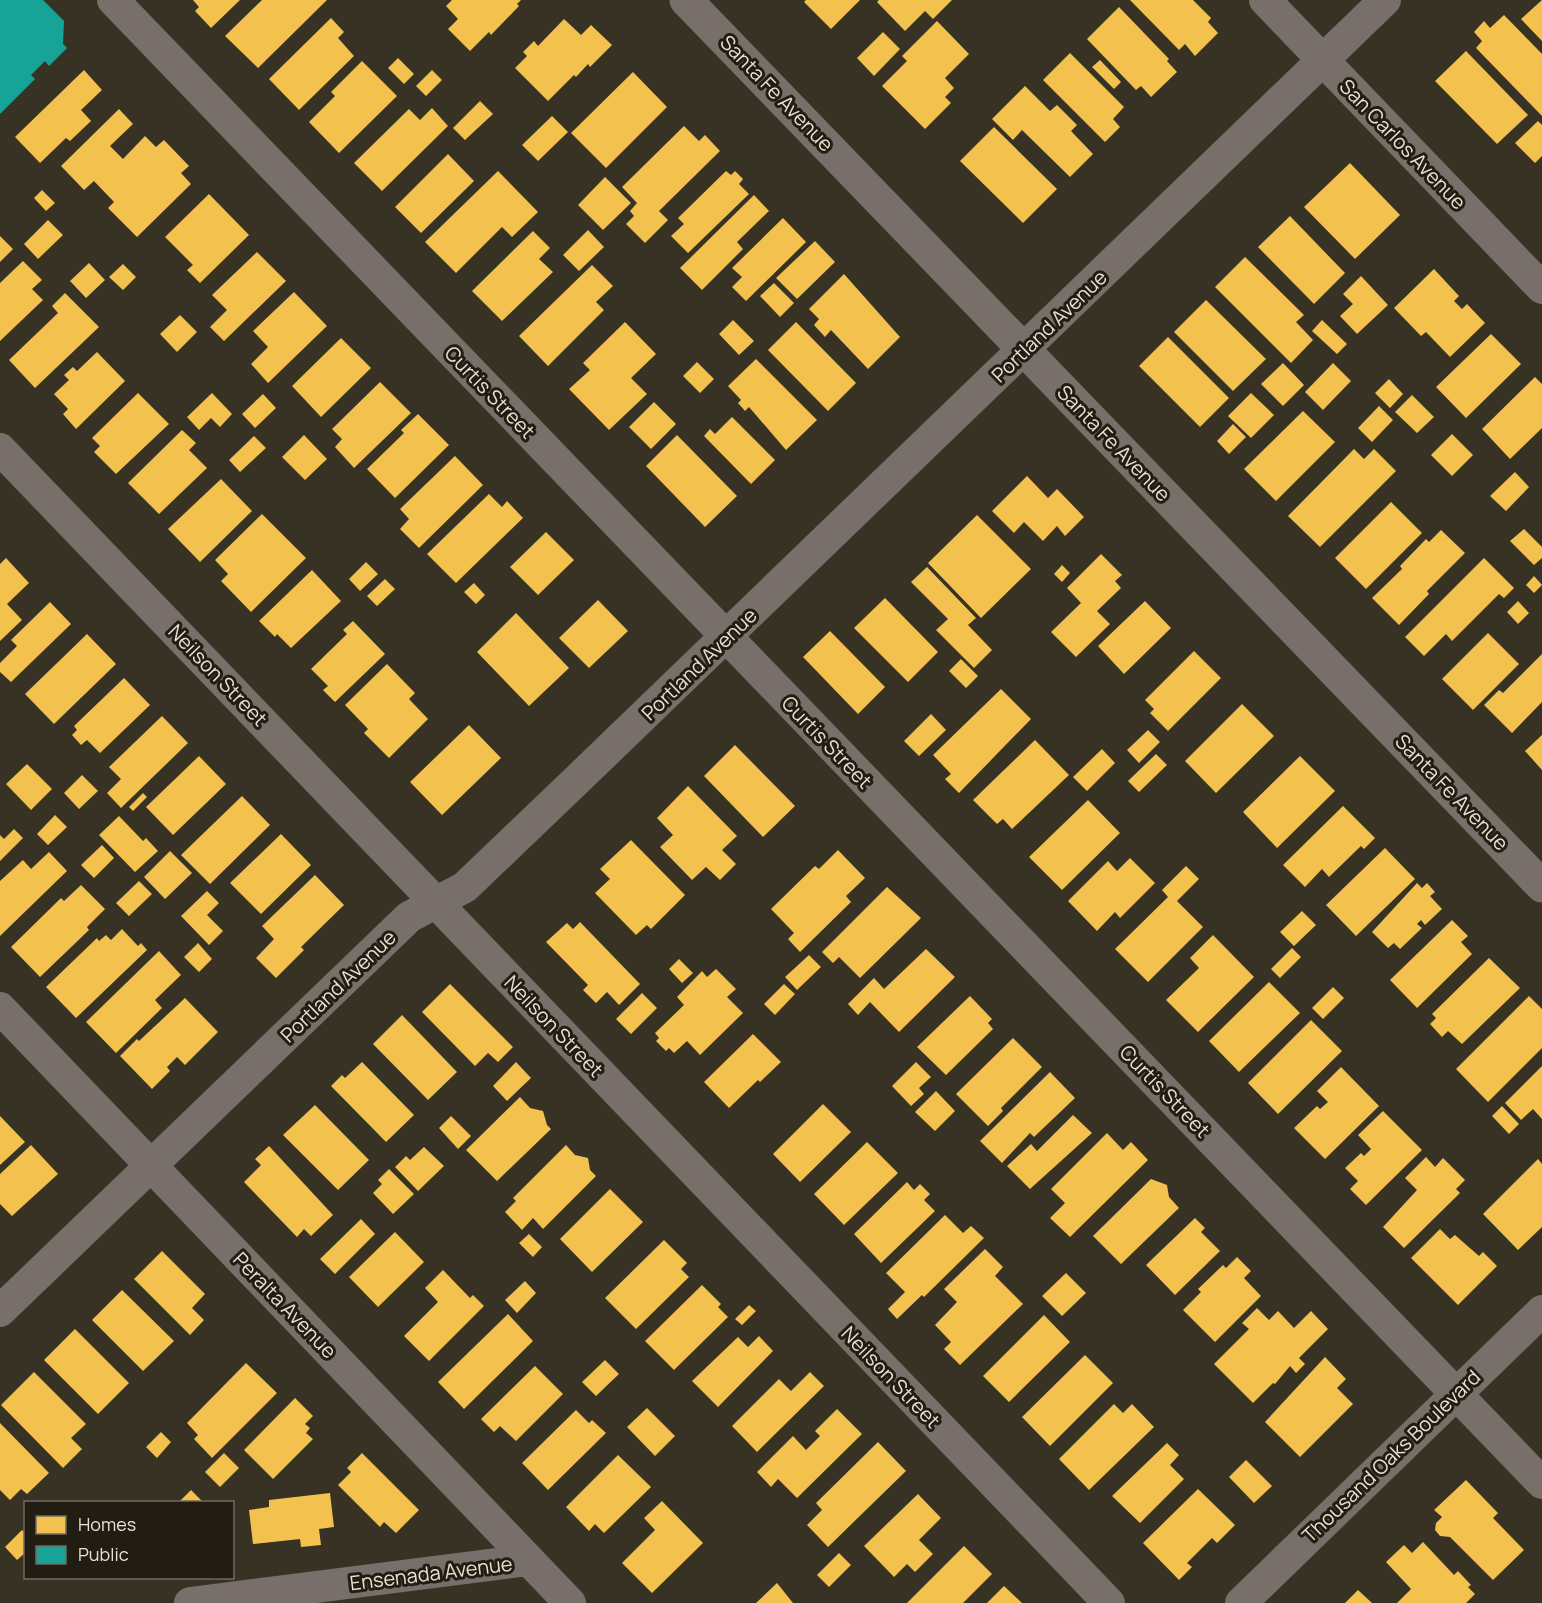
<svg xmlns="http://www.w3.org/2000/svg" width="1542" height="1603" viewBox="0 0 1542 1603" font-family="Manrope,sans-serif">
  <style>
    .homes { fill: #f2c14e }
    .public { fill: #17a398 }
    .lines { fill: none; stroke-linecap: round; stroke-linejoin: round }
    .minor { stroke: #786e6a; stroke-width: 32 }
    .tertiary { stroke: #786e6a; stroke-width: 33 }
    .labels { text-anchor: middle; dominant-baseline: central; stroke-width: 6; stroke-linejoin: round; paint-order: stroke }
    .street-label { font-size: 20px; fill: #e7e1d2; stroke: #221d12 }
  </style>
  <rect width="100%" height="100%" fill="#373224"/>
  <!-- homes -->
  <path class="homes" d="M193,0H240L211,28L195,11L199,7Z
    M262,0H327L258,68L225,36Z
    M452,0H521L517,4L519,6L491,35L489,32L470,51L448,29L458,19L446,6Z
    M806,0H860L831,29L804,2Z
    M879,0H952L933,19L925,11L905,31L877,2Z
    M1130,0H1193L1211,18L1208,22L1218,33L1195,56L1185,44L1179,50Z
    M1542,0V41L1521,19Z
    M1119,7L1169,59L1167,61L1177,72L1151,97L1141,86L1136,90L1087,39Z
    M1504,15L1542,54V116L1476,48L1482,41L1474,32L1484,21L1490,28Z
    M331,18L344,32L338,38L354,56L299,110L269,79Z
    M564,19L581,35L591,25L612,45L590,67L588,64L576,77L574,75L548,101L515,68L527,56L523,52L534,41L538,46Z
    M937,21L969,54L945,78L954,88L945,97L951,103L925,129L882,86L907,61L902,56Z
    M883,32L900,49L874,76L857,58Z
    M1466,51L1528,115L1497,144L1435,81Z
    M1070,53L1124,107L1113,119L1120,127L1105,142L1043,80Z
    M398,58L414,74L404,84L388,68Z
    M1100,60L1121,82L1114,89L1092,67Z
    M362,61L397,96L339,153L309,122L335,96L331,92Z
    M84,70L102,90L81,110L91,121L70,141L66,138L40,163L15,137Z
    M432,70L442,80L426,96L416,86Z
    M633,72L667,107L606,168L571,133Z
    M1025,86L1050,111L1057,105L1077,125L1071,131L1093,154L1070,177L1022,130L1013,140L992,119Z
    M480,101L493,114L465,140L453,128Z
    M432,108L448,126L382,191L354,163L409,109L420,120Z
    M119,109L133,124L110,146L123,159L145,136L156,147L164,140L189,166L181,173L191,184L137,237L108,208L114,202L94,181L84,190L61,166Z
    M552,116L568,132L538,161L522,145Z
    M1538,121L1542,125V156L1535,163L1515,143Z
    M684,126L699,141L705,135L720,151L659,211L668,220L645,243L626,224L634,216L630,211L637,203L622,187Z
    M994,127L1057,189L1023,223L960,161Z
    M448,154L474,181L421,233L395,207Z
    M1350,163L1400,215L1355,259L1304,207Z
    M498,171L538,212L512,237L502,227L456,273L425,242Z
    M726,171L731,175L735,171L743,179L739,184L749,194L688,253L671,236L684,224L678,218Z
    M605,177L631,203L603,230L578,205Z
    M42,190L55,203L46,211L34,198Z
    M209,194L249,235L200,283L187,270L193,265L165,237Z
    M754,195L769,211L737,242L743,249L702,290L680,268Z
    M1290,216L1345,273L1314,304L1258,247Z
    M783,218L806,242L746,301L732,287L742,277L732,268Z
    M48,220L63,235L38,259L24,244Z
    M588,230L604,247L579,271L563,255Z
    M533,231L550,248L539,259L553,272L502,321L472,291Z
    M0,236L13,249L0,262Z
    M815,241L835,262L797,299L776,278Z
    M257,252L286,281L224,341L210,327L227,310L212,295Z
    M1245,257L1304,315L1296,322L1313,340L1291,363L1215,287Z
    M23,261L42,280L32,289L43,300L0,341V283Z
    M89,263L105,280L86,298L70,281Z
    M123,264L136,277L123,290L109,277Z
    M592,265L613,286L596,302L604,310L548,366L519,336Z
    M1434,269L1459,296L1454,301L1462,309L1467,304L1485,323L1450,357L1426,332L1421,336L1394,308Z
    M844,274L900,337L868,369L831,330L825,337L814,325L819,319L809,309Z
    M1361,276L1388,305L1357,334L1340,316L1353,304L1343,294Z
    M774,283L794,303L780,317L760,296Z
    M294,292L327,326L268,383L251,364L268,347L253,331Z
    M65,293L99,327L35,388L9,360L58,313L52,306Z
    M1206,300L1266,359L1233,391L1174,332Z
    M180,315L197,332L177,352L160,334Z
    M733,320L754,341L739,355L719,334Z
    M1322,320L1347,344L1337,354L1312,331Z
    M625,322L656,354L631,378L647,394L609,430L569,389L590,370L583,363Z
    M796,322L856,383L828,411L768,350Z
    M1491,334L1521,364L1466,418L1436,387Z
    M1168,337L1229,398L1200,427L1139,366Z
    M341,338L371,368L321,417L292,386Z
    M97,352L125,381L76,429L63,414L68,409L54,394L69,380L64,375L73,367L77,371Z
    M756,359L817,420L786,450L749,407L745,411L738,403L741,400L728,386Z
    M697,362L714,379L700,393L683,376Z
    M1283,363L1304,385L1283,406L1261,384Z
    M1333,363L1351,381L1323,410L1305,392Z
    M1535,377L1542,384V428L1510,459L1482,429Z
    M1389,379L1403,394L1390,408L1375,393Z
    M380,382L411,413L354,468L335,447L342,439L332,429Z
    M138,393L169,424L116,474L94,452L100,446L92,438Z
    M212,393L232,414L220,427L211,418L199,430L187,417Z
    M1251,393L1274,415L1251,438L1228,416Z
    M263,394L276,408L255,428L242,414Z
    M1412,395L1434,417L1417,433L1395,412Z
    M654,402L676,424L651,449L629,427Z
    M1379,406L1393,420L1372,442L1358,428Z
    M1303,411L1335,442L1276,501L1244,469Z
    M418,414L449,445L395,498L367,469L404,433L401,430Z
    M732,417L775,460L751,484L704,436L710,429L715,434Z
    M1233,424L1246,437L1229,454L1217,441Z
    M182,430L196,443L189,450L207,468L159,514L128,483Z
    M1452,434L1473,455L1452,476L1431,455Z
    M304,435L327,459L305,480L282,457Z
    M677,435L737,496L705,527L646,466Z
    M254,436L266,448L240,472L229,460Z
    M1354,449L1364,459L1374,449L1396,471L1320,547L1288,516Z
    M455,456L483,485L419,548L400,529L409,519L400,509Z
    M1515,472L1529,487L1506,511L1490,496Z
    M1027,476L1048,498L1057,489L1084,517L1065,536L1057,526L1043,541L1024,522L1014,533L992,511Z
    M221,479L252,511L200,562L168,529Z
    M489,494L502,507L507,501L523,518L456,583L427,554Z
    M1391,502L1422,533L1366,589L1335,558Z
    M262,514L306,558L251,612L221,581L228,574L215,560Z
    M977,515L1031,569L981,618L928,563Z
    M1524,529L1542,547V558L1534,565L1510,541Z
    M1441,530L1465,553L1427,591L1429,594L1399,625L1372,598L1402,569L1400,566L1426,539L1429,542Z
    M546,532L574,560L538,595L510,567Z
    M1101,554L1122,575L1115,581L1121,588L1097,611L1110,624L1076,657L1051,632L1081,603L1067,588Z
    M6,558L29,583L7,604L22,620L0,641V564Z
    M1484,558L1514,588L1504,598L1499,594L1452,641L1446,634L1424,656L1405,637Z
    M366,562L378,574L360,591L349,579Z
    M1062,565L1070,573L1062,582L1054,574Z
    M927,567L976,618L968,625L992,650L974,668L936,630L948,619L911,582Z
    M312,570L341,601L291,648L277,634L275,637L259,621Z
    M1534,576L1542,585L1534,593L1526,585Z
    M385,579L395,589L377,606L367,596Z
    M474,583L485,595L476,604L464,592Z
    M885,598L938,652L908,682L854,628Z
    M598,600L628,631L589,668L559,638Z
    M1145,601L1171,628L1124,674L1098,646Z
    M1518,601L1529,613L1518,624L1507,612Z
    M50,602L71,624L11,682L0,672V663L17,646L11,640Z
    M516,613L569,668L529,706L477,652Z
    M353,621L385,654L335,702L323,690L328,686L311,669L347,634L343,630Z
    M830,631L885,687L858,714L803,657Z
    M1488,633L1519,664L1473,710L1442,679Z
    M87,634L116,664L54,724L25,694Z
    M1194,651L1221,678L1168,731L1150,713L1154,709L1145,700Z
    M1542,654V702L1512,733L1484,705L1499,690L1503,693Z
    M961,659L978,676L966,688L949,671Z
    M387,664L415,693L409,699L428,719L389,758L364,733L368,729L345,705Z
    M124,678L150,705L100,753L87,740L81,745L72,735L77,730L74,726Z
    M1001,689L1031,719L959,793L945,779L951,774L933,755Z
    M1242,704L1274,736L1216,793L1185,761Z
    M931,714L946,730L919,756L904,741Z
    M162,716L188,743L121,808L107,793L121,779L109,767Z
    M469,725L501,758L442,815L410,782Z
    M1148,730L1160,742L1139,763L1127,750Z
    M1542,735V770L1525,751Z
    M1035,740L1069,775L1012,829L1003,819L997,824L973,800Z
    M735,745L795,806L763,837L704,776Z
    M1102,749L1115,763L1087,791L1073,777Z
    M1156,754L1167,765L1139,792L1128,781Z
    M199,756L226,784L173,835L146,807Z
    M1300,756L1335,791L1277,848L1243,812Z
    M27,764L52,789L31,810L6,784Z
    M82,775L98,791L79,809L64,793Z
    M688,786L737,836L722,850L736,864L720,880L706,867L692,880L660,847L673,835L657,818Z
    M143,793L147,797L133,811L129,807Z
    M242,796L270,825L210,884L181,855Z
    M1088,800L1120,833L1062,890L1029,857Z
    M1343,806L1375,838L1364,849L1361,846L1329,877L1322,869L1305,887L1283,865Z
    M55,815L67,827L48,845L37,834Z
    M119,816L143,841L146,838L158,851L135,872L99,835Z
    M14,829L23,838L0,861V835L4,839Z
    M281,834L311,865L261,914L230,883Z
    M631,840L685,895L651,929L647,925L636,935L595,893L610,879L600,869Z
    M102,845L114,858L94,878L81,865Z
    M1385,848L1415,879L1356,936L1326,905Z
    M838,850L865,878L846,896L851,902L800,952L788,939L794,933L771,909L815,866L819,869Z
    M170,851L192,873L165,899L144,877Z
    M49,852L67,871L0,936V881L23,860L31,869Z
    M1130,858L1155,883L1120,918L1115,912L1097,931L1068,901L1108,861L1117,871Z
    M1186,866L1199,879L1177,901L1203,927L1148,982L1115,949L1168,897L1162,890Z
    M315,875L344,905L301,947L304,950L276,978L256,958L274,939L262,926Z
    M139,881L152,894L129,916L116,903Z
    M1417,883L1422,888L1427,883L1435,892L1430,896L1442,909L1425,925L1421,920L1417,924L1422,928L1400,949L1394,943L1388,948L1372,932Z
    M81,885L105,909L87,927L89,930L40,977L11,947L61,898L64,901Z
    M887,887L921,918L860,978L839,957L833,963L822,952Z
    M207,891L219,903L207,915L223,931L209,945L181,916Z
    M1302,911L1316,925L1294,946L1280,932Z
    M1452,920L1468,936L1461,942L1472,954L1417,1008L1390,980Z
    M580,922L640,984L619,1005L607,992L596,1003L583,990L588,985L546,942L567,923L573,929Z
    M122,929L138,946L141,943L147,950L76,1018L46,987L97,938L99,941L106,935L111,940Z
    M1213,935L1254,977L1198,1032L1166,1000L1199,968L1190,958Z
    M198,943L212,959L199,972L184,957Z
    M1292,948L1301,957L1280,978L1271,969Z
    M926,949L955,977L899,1032L870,1002L858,1015L848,1004L874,978L884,989Z
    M159,951L181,975L155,1000L162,1008L116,1053L86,1022Z
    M809,955L821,967L797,990L785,977Z
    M1489,958L1520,988L1462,1044L1448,1031L1442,1037L1430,1024L1436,1018L1432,1014Z
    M679,959L693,973L682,983L669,969Z
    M716,969L736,989L727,997L743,1013L700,1055L687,1041L674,1053L669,1048L666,1051L656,1041L659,1038L655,1033L684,1005L677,997L702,971L707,977Z
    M1269,982L1300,1013L1239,1072L1209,1041Z
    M450,984L513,1047L498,1062L488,1053L475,1066L422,1012Z
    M784,984L795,994L775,1015L764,1004Z
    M1333,987L1344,998L1323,1019L1312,1008Z
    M642,993L657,1008L631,1034L616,1019Z
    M970,996L992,1019L988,1023L993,1029L946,1075L917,1047Z
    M1529,996L1542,1009V1048L1488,1102L1456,1069Z
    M185,998L218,1032L185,1065L177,1057L167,1067L170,1071L152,1089L120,1056L137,1039L139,1041Z
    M402,1015L457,1072L428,1100L373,1044Z
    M1311,1020L1342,1051L1278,1114L1248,1083Z
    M753,1034L781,1062L760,1082L758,1080L729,1108L704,1082Z
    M1013,1038L1042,1067L1001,1108L1003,1111L988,1126L956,1094Z
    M362,1062L414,1115L386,1142L331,1086L342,1075L345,1078Z
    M516,1062L531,1078L507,1101L493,1086Z
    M916,1062L931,1077L919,1088L924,1094L911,1106L892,1086Z
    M1542,1066V1119L1533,1109L1521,1120L1505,1103Z
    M1341,1067L1379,1106L1325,1159L1294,1128L1317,1106L1320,1109L1328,1102L1317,1091Z
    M1050,1072L1075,1098L1034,1137L1030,1133L1002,1163L980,1141Z
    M936,1091L955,1111L935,1131L915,1112Z
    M520,1097L530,1108L543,1111L547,1125L551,1129L497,1181L466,1150Z
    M823,1104L851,1132L800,1182L773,1154Z
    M315,1105L369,1160L338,1190L283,1135Z
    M1502,1106L1519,1124L1509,1134L1492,1116Z
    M1383,1111L1422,1150L1366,1205L1350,1189L1358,1181L1345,1168L1361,1153L1364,1156L1371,1149L1358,1135Z
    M1073,1115L1092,1133L1030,1189L1007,1166L1031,1144L1037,1151Z
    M0,1116L25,1142L0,1165Z
    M451,1116L471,1136L458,1149L439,1128Z
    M1107,1133L1123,1150L1131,1142L1148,1160L1070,1237L1050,1218L1065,1203L1051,1189Z
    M867,1142L898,1173L844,1225L814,1194Z
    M31,1145L58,1174L12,1216L0,1204V1174Z
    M566,1145L575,1155L588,1158L590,1170L596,1176L543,1229L533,1218L522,1230L505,1212L516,1201L513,1198Z
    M269,1146L333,1215L311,1236L304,1229L297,1237L244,1182L261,1165L255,1159Z
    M424,1147L444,1166L418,1191L395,1167L406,1156L410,1160Z
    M1426,1157L1435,1167L1443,1158L1465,1180L1456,1189L1460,1193L1404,1248L1383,1227L1417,1190L1405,1178Z
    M1538,1159L1542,1164V1227L1518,1250L1483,1214Z
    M389,1169L414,1194L393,1214L373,1193L382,1184L378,1180Z
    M1151,1179L1167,1185L1169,1197L1179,1208L1121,1264L1093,1236Z
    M907,1182L914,1190L920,1184L930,1194L924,1200L935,1211L881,1263L854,1234Z
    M610,1189L643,1222L592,1272L560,1239Z
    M945,1215L963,1233L971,1226L984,1238L924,1297L922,1295L897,1319L888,1309L905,1292L886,1273Z
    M1195,1218L1205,1228L1201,1232L1220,1251L1175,1295L1146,1265Z
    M361,1219L375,1234L335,1274L320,1259Z
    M1440,1229L1450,1239L1455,1235L1479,1256L1483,1252L1497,1266L1458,1305L1411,1258Z
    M395,1232L424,1262L378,1307L349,1277Z
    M529,1234L542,1247L533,1257L519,1243Z
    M664,1240L687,1263L681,1269L689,1277L636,1329L605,1298Z
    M985,1249L1003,1267L995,1276L1023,1304L960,1365L944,1349L951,1342L935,1325L957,1302L944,1289Z
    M162,1251L205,1294L192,1308L204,1320L190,1335L134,1279Z
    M1237,1257L1251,1271L1244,1278L1261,1296L1215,1342L1183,1310L1201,1292L1198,1289L1223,1265L1226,1268Z
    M443,1270L470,1298L473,1295L484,1306L429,1361L404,1336L438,1302L425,1288Z
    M1066,1273L1086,1293L1062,1316L1042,1296Z
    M525,1281L536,1293L517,1313L505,1300Z
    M702,1285L721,1304L718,1307L728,1317L674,1370L645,1341Z
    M122,1290L174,1341L143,1371L92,1320Z
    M749,1305L756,1311L742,1325L735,1319Z
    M1257,1308L1269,1320L1278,1311L1294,1328L1311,1311L1328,1329L1299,1358L1305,1364L1296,1373L1290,1366L1275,1384L1273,1383L1253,1403L1214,1364L1249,1329L1242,1323Z
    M508,1314L533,1341L464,1409L438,1382Z
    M1044,1315L1070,1342L1009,1402L983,1376Z
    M75,1329L129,1383L98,1414L44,1360Z
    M759,1336L773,1351L718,1407L692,1381L738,1337L748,1347Z
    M1085,1355L1113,1383L1050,1446L1022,1417Z
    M1325,1357L1346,1379L1337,1388L1353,1404L1300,1457L1265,1422Z
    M605,1360L619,1374L596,1396L582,1382Z
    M246,1363L277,1393L212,1458L194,1439L198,1435L187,1423Z
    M535,1366L563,1394L516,1441L500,1426L494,1432L481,1419Z
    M34,1372L86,1424L71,1438L82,1449L63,1468L1,1405Z
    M810,1372L824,1386L757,1452L732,1426L779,1379L791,1391Z
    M295,1398L313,1416L305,1424L310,1428L306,1433L313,1439L273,1479L244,1450Z
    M1114,1404L1123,1413L1132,1404L1154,1427L1089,1490L1059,1459Z
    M647,1408L675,1436L655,1456L627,1427Z
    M837,1409L862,1434L797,1498L778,1479L771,1487L757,1472L793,1436L806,1450L820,1436L815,1431Z
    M576,1410L589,1423L592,1420L606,1433L548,1490L522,1463Z
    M0,1423L49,1473L27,1494L21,1489L10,1500L0,1490Z
    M161,1432L171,1442L157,1458L146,1447Z
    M878,1442L906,1471L828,1547L807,1525L822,1510L816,1503Z
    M1167,1443L1179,1455L1170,1465L1184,1479L1140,1523L1112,1496Z
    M224,1453L239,1468L220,1487L205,1472Z
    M362,1453L419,1510L396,1533L384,1522L380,1527L338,1485L351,1472L347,1468Z
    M618,1455L651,1487L604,1533L595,1524L589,1531L566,1507Z
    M1246,1460L1272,1486L1254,1503L1229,1477Z
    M1466,1480L1498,1513L1493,1518L1524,1550L1493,1580L1450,1537L1440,1536L1435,1530L1436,1523L1442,1517L1434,1510Z
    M1198,1489L1235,1525L1217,1543L1212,1538L1187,1563L1192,1567L1179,1580L1143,1543Z
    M191,1490L203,1502H179Z
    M330,1493L334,1527L319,1529L321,1545L301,1547L300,1539L253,1544L249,1510L269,1507V1500Z
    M918,1494L941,1518L919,1540L933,1554L915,1572L907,1564L894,1577L864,1546Z
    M662,1501L703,1543L652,1593L622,1563L655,1530L644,1518Z
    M22,1530L26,1534V1552L17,1560L5,1547Z
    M1423,1542L1454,1575L1458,1571L1471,1585L1468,1587L1475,1594L1466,1603H1397L1411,1589L1386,1562L1404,1545L1412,1553Z
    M964,1546L992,1574L963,1603H907Z
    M839,1553L851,1565L829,1587L817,1575Z
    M777,1583L793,1603H756Z
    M1004,1586L1022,1603H987Z
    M1358,1590L1372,1603H1345Z"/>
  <!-- public -->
  <path class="public" d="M0,0H43L64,21L63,44L67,48L49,66L45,61L31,75L35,79L0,114Z"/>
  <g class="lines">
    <!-- minor -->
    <path class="minor" d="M113,0L1542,1483
      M1265,0L1542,288
      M0,449L1109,1603
      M0,1008L570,1603
      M0,1311L409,917L465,887L581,776L1385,0
      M190,1603L528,1560
      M1241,1603L1542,1311"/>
    <!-- tertiary -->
    <path class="tertiary" d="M686,0L1542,886"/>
  </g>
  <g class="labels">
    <!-- street labels -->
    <g class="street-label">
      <text transform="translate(777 93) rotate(46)">Santa Fe Avenue</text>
      <text transform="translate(1403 144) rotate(46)">San Carlos Avenue</text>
      <text transform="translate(1049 326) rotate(-44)">Portland Avenue</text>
      <text transform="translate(490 392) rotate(46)">Curtis Street</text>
      <text transform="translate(1114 443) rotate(46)">Santa Fe Avenue</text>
      <text transform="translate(699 664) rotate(-44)">Portland Avenue</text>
      <text transform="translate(218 675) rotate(46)">Neilson Street</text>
      <text transform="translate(827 742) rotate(46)">Curtis Street</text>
      <text transform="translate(1452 792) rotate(46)">Santa Fe Avenue</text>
      <text transform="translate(338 986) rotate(-44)">Portland Avenue</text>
      <text transform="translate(554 1026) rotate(46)">Neilson Street</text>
      <text transform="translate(1165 1091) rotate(46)">Curtis Street</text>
      <text transform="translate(285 1305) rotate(46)">Peralta Avenue</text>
      <text transform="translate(891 1377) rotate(46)">Neilson Street</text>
      <text transform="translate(1391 1456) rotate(-44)">Thousand Oaks Boulevard</text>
      <text transform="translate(431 1573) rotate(-7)">Ensenada Avenue</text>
    </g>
  </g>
  <!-- legend -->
  <rect x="24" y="1501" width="210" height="78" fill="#221d12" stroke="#716b5f" stroke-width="1.5"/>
  <rect x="36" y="1516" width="30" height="18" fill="#f2c14e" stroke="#716b5f" stroke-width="1.5"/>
  <text x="78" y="1531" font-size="18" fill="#e7e1d2">Homes</text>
  <rect x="36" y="1546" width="30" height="18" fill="#17a398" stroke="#716b5f" stroke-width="1.5"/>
  <text x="78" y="1561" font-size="18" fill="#e7e1d2">Public</text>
</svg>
